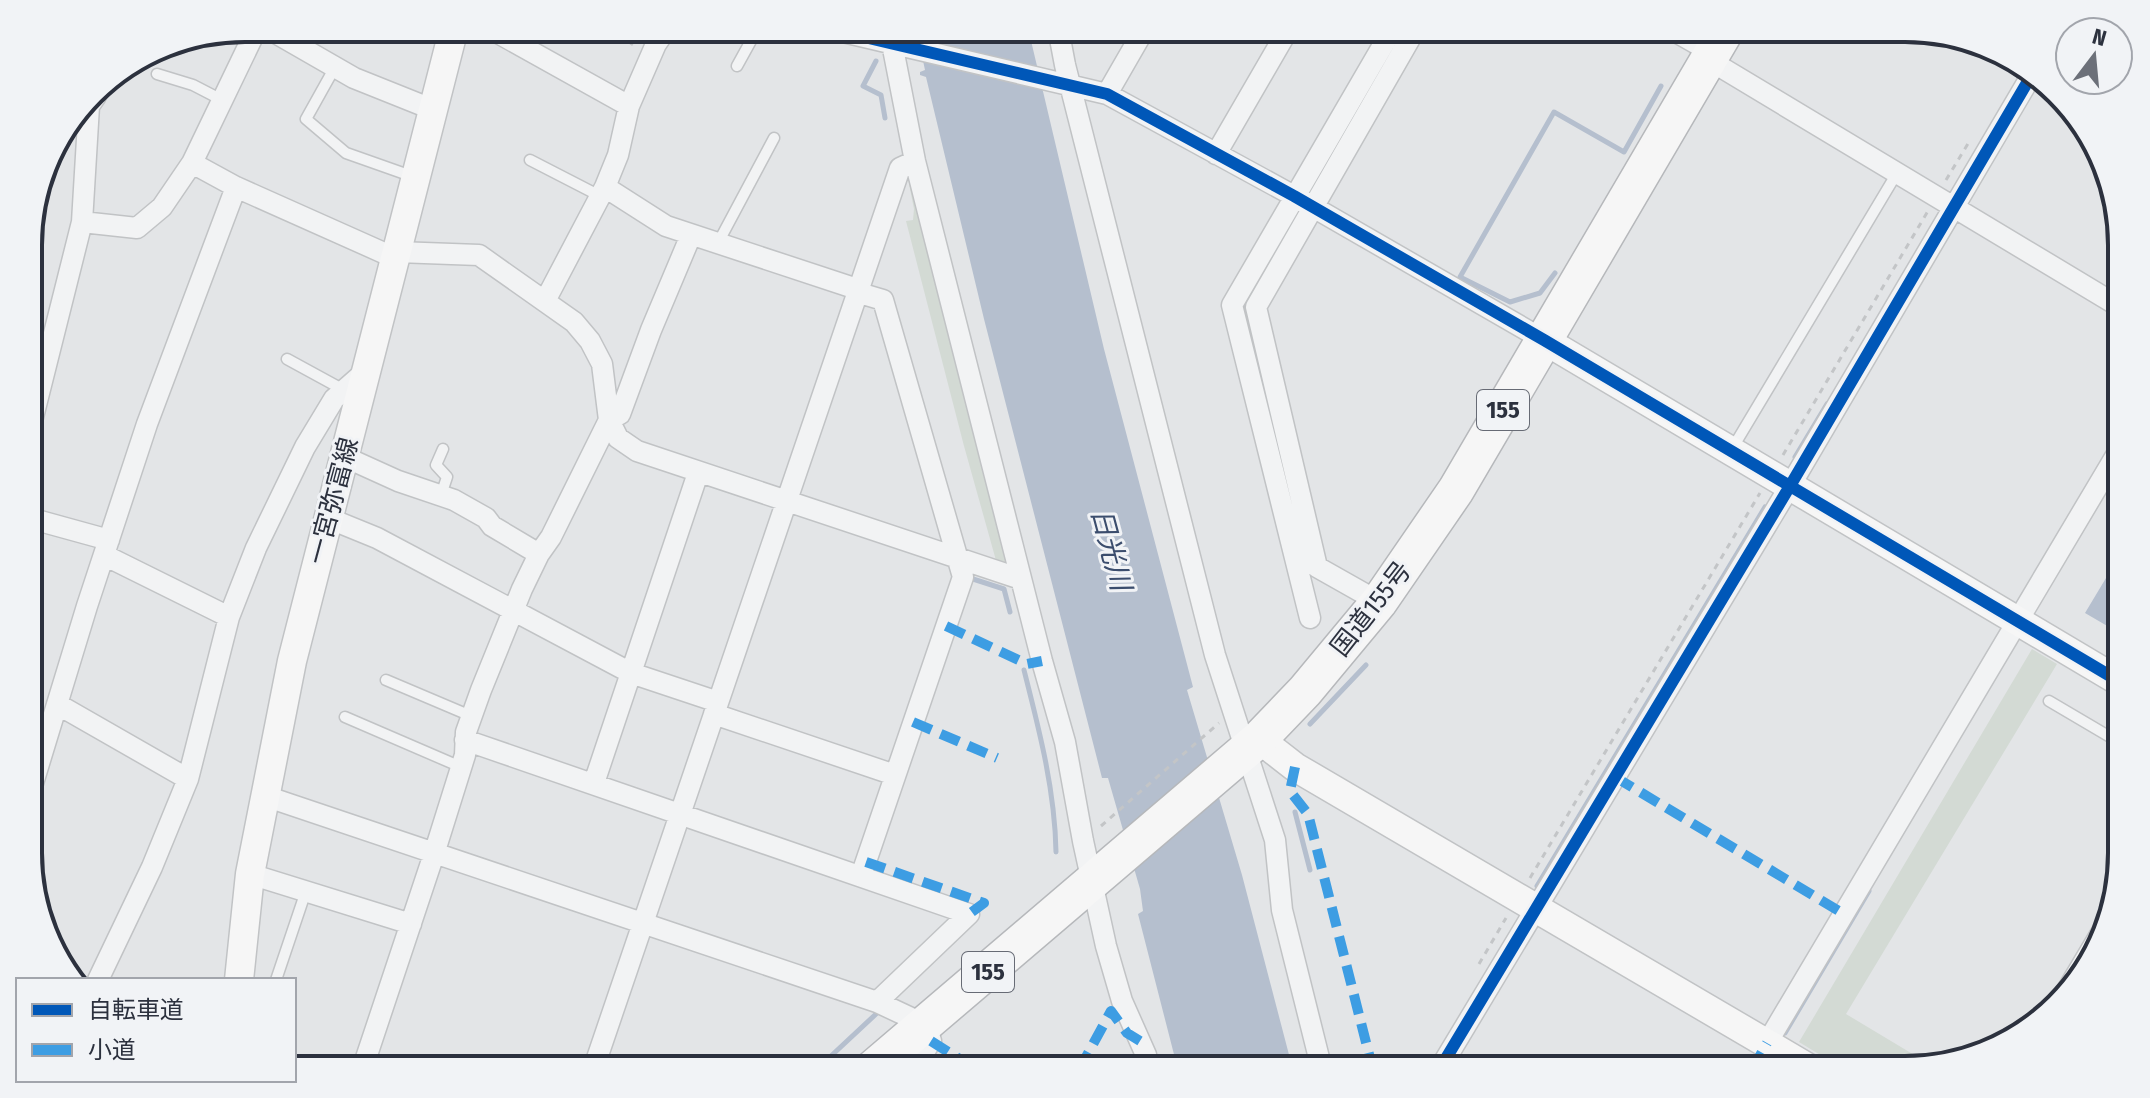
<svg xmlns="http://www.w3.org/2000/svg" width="2150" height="1098" viewBox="0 0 2150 1098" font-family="'Fira Sans Condensed','Noto Sans JP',sans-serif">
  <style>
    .green { fill: #d3dad4 }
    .water { fill: #b5bfce }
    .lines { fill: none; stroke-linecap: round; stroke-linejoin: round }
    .stream { stroke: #b5bfce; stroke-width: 5 }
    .lane-casing { stroke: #c1c3c5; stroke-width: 13 }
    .street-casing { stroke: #c1c3c5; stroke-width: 23 }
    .secondary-casing { stroke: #c1c3c5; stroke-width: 31 }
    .highway-casing { stroke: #b6b8bb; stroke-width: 39 }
    .path { stroke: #c3c5c7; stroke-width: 3; stroke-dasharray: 6 6; stroke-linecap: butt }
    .lane { stroke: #f2f3f4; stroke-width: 10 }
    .street { stroke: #f2f3f4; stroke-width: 20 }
    .secondary { stroke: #f6f6f6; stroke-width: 28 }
    .highway { stroke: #f6f6f6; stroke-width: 36 }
    .quiet { stroke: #3d9de3; stroke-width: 10; stroke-dasharray: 20 10; stroke-linecap: butt }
    .cycleway-casing { stroke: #f1f3f6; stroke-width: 17 }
    .cycleway { stroke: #0057b8; stroke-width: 12 }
    .labels { text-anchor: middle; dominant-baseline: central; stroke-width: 6; stroke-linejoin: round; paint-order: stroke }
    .shield { fill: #f1f3f6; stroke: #676b75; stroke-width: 2 }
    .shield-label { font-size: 24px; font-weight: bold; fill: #2c313e }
    .street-label { font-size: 26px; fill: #2c313e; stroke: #f1f3f6 }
    .water-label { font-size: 28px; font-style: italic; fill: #3b4d6d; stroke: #f1f3f6 }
    .rim { fill: none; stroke: #2c313e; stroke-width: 4 }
  </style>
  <rect width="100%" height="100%" fill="#e3e5e7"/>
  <!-- green -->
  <path class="green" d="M910,173L1010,566L997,564L964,446L906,221L913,220L914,209L907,174Z
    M2032,649L2057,664L1846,1014L1931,1065L1919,1070H1845L1799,1042Z"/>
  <!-- water -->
  <path class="water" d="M916,28H1028L1104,349L1193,687L1187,690L1242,875L1293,1070H1178L1138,914L1143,911L1140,889L1108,778H1102L984,319L926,77L920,75V72L925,70Z
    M2117,559L2121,561V634L2085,613L2112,568L2109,566Z"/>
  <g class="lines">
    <!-- stream -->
    <path class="stream" d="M876,61L863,86L881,95L885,118
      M1315,183L1327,164
      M1555,273L1540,293L1510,302L1460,277L1554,112L1624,152L1661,86
      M1251,292L1243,305L1289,491
      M1795,457L1827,404
      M973,579L1004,589L1010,612
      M1024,670C1039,729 1055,790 1056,852
      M1310,724L1366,665
      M1295,812L1310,870
      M1537,886L1765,507
      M1785,1033L1869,891
      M816,1070L876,1014
      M1764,1070L1768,1063"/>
    <defs>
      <path id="lane" d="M230,31L250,44
        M737,66L758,28
        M335,67L306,119L346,153L414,177
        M157,74L193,85L222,100
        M530,160L600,196
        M718,243L774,138
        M287,359L342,389
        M1732,449L1897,173
        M441,495L447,477L436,465L443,449
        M386,680L471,716
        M2049,701L2122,744
        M345,717L461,767
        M276,980L306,891
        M2056,999L2109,910"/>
      <path id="street" d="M267,28L354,78L434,110
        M489,28L629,106
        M826,28L1107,94L1294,196L1544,340
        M889,28L915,161L1042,661L1065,742L1083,841L1106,946L1122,1001L1146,1055L1149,1070
        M1058,28L1065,65L1215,655L1275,840L1282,910L1322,1070
        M1669,28L1713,53
        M1709,60L2120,307
        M1107,94L1145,28
        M1216,154L1289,28
        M192,163L236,187L395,258
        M605,187L666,226L857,289
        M82,222L137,228L162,207L192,163L257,28
        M397,252L479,255L574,322L590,341L602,364L609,420L618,438L637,451L1021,579
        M856,292L883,300L963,577L861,876
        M545,301L605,187L618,155L629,106L656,44L667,28
        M29,433L82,222L89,106L96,96V89
        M345,457L398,481L454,500L486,518L492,526L539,554
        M29,518L109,540
        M328,518L377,538L631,673L718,702
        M104,555L229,617
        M1379,602L1317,567L1256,307L1416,28
        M1310,618L1232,305L1393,28
        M57,704L188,779
        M714,714L895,775
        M465,740L969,914L877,1002
        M594,783L698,473
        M30,793L87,606L147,424L236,187
        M265,796L877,1002L926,1025L931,1041L913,1070
        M250,874L411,924
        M98,980L152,867L188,779L229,617L256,548L305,447L334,399L367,370
        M1767,1043L2121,447
        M362,1070L434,854L465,755L466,732L481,690L522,589L539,554L551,537L609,420L620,414L651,330L691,235
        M593,1070L900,168L915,161
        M1439,1070L1790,486L2031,76"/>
      <path id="secondary" d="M1544,340L2122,683
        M1259,739L1295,767L1812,1070
        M239,980L250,874L292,661L454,28"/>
      <path id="highway" d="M871,1070L1259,739L1305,691L1379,602L1456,490L1727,28"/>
    </defs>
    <!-- lane casing -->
    <use href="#lane" class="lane-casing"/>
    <!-- street casing -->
    <use href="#street" class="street-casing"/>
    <!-- secondary casing -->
    <use href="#secondary" class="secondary-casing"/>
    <!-- highway casing -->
    <use href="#highway" class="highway-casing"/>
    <!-- path -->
    <path class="path" d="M608,28L635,46
      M1946,180L1969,142
      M1783,455L1928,211
      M1101,826L1219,723
      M1530,878L1760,493
      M1479,964L1506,918
      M1416,1070L1422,1059"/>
    <!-- lane -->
    <use href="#lane" class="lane"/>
    <!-- street -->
    <use href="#street" class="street"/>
    <!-- secondary -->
    <use href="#secondary" class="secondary"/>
    <!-- highway -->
    <use href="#highway" class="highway"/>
    <!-- quiet -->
    <path class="quiet" d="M946,626L1027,664L1042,661
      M913,722L997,758
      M1295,767L1290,791L1308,814L1373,1070
      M1615,777L1844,914
      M866,862L984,903L969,914
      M931,1041L977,1070
      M1079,1070L1111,1011L1127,1033L1140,1041
      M1752,1070L1767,1043"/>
    <defs>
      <path id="cycleway" d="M826,28L1107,94L1294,196L1544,340L2122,683
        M1439,1070L1790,486L2031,76"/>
    </defs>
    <!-- cycleway casing -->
    <use href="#cycleway" class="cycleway-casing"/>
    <!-- cycleway -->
    <use href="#cycleway" class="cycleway"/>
  </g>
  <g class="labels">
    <!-- shield labels -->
    <g class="shield">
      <rect x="1477" y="390" width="52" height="40" rx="6"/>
      <rect x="962" y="952" width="52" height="40" rx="6"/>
    </g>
    <g class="shield-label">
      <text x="1503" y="410">155</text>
      <text x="988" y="972">155</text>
    </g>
    <!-- street labels -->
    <g class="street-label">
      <text transform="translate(333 501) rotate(-75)">一宮弥富線</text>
      <text transform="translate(1371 609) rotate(-52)">国道155号</text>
    </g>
    <!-- water labels -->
    <g class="water-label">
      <text transform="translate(1111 549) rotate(75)">日光川</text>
    </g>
  </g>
  <!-- crop -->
  <path d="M0 0H2150V1098H0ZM245 42H1905A203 203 0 0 1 2108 245V853A203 203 0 0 1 1905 1056H245A203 203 0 0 1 42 853V245A203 203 0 0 1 245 42Z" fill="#f1f3f6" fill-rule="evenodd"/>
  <path class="rim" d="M245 42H1905A203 203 0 0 1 2108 245V853A203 203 0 0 1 1905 1056H245A203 203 0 0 1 42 853V245A203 203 0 0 1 245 42Z"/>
  <!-- legend -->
  <rect x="16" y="978" width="280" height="104" fill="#f1f3f6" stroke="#a2a5ac" stroke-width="2"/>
  <rect x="32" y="1004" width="40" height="12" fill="#0057b8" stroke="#a2a5ac" stroke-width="2"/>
  <text x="88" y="1018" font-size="24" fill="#2c313e">自転車道</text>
  <rect x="32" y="1044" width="40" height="12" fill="#3d9de3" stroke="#a2a5ac" stroke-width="2"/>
  <text x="88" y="1058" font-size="24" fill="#2c313e">小道</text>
  <!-- north arrow -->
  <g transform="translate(2094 56) rotate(16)"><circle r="38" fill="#f1f3f6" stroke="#a2a5ac" stroke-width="2"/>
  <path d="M0-6L14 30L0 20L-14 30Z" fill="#6c7079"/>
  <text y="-12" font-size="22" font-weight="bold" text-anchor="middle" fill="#2c313e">N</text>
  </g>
</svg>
